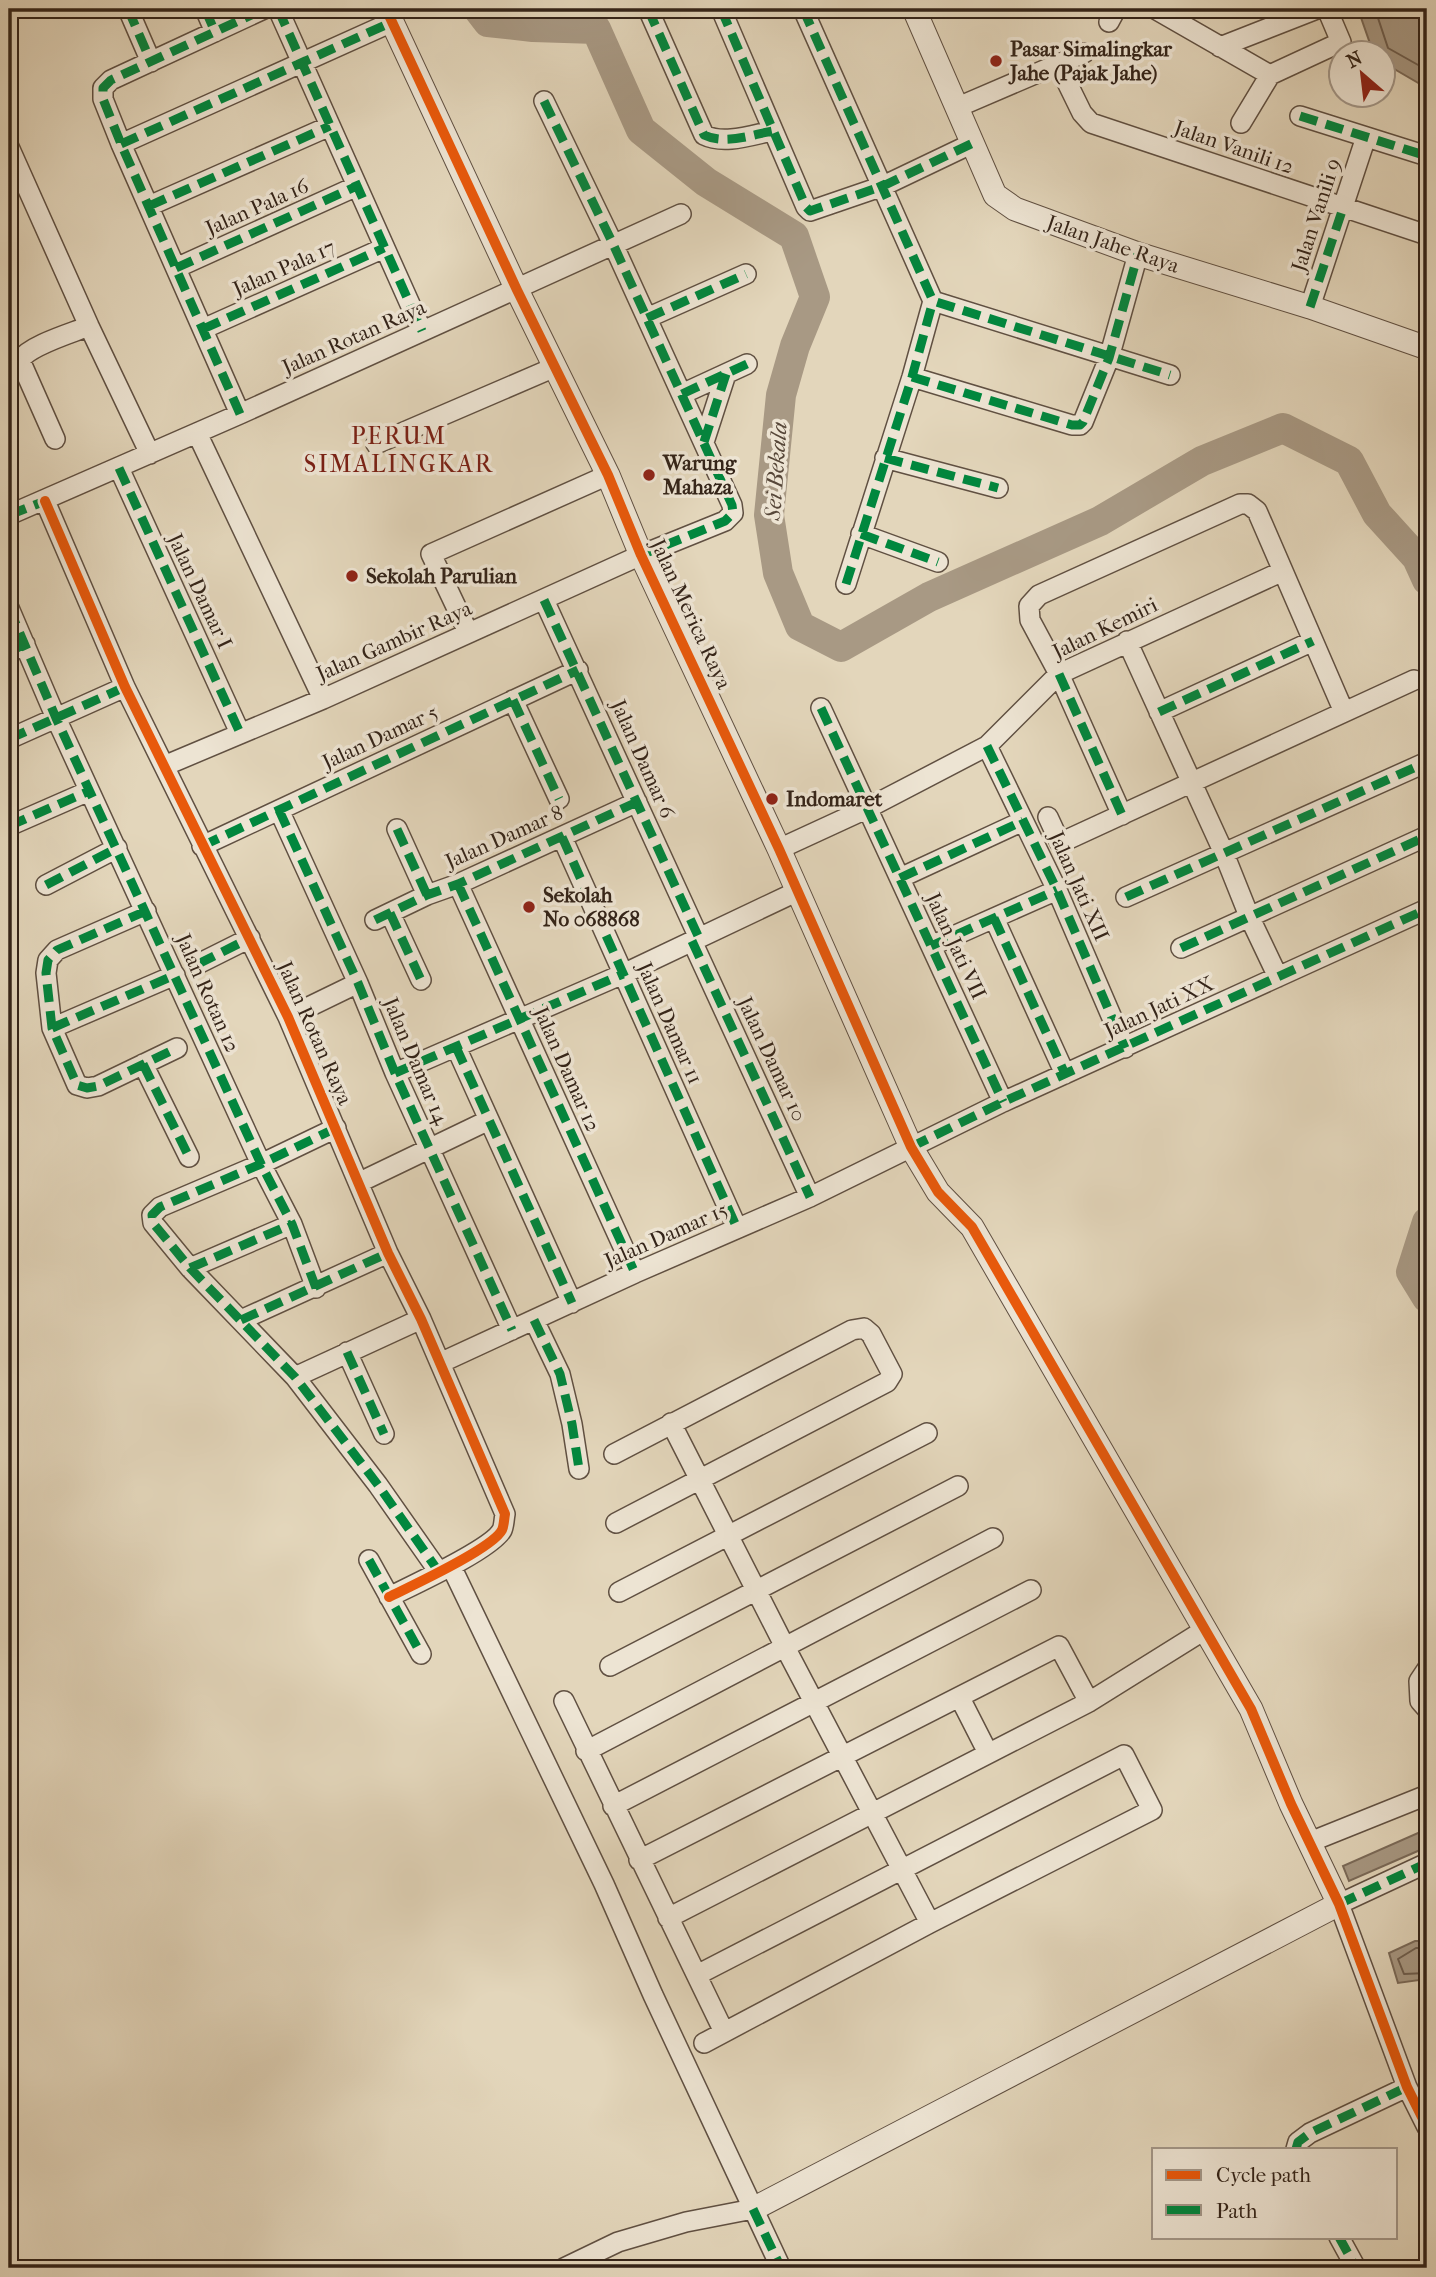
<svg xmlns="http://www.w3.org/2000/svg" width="1436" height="2277" viewBox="0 0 1436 2277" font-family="'IM FELL French Canon',serif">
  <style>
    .water { fill: #a89984; stroke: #7a6a59; stroke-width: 2 }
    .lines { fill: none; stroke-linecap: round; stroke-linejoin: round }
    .shore { stroke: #6e5e4e; stroke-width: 2 }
    .river { stroke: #a89984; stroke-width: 30 }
    .minor-casing { stroke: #605042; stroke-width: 22 }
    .tertiary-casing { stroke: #605042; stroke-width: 25 }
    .minor { stroke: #ede4d3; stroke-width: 19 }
    .tertiary { stroke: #ede4d3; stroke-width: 23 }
    .quiet { stroke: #00873e; stroke-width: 9; stroke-dasharray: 18 9; stroke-linecap: butt }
    .cycleway-casing { stroke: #ede4d3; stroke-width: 15 }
    .cycleway { stroke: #e8590c; stroke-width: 10 }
    .poi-dot { fill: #8f2418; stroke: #ede4d3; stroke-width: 2.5 }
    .labels { text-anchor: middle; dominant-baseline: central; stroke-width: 7; stroke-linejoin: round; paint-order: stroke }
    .poi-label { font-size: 21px; font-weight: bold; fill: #342419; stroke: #ede4d3; text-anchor: start }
    .street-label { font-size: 21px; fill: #342419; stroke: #ede4d3 }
    .water-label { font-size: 23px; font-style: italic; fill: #574739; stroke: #ede4d3 }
    .quarter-label { font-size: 24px; letter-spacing: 2px; fill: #7a1f14; stroke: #ede4d3 }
  </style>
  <rect width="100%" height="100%" fill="#e3d6bb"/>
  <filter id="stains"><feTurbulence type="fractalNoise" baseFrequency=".00286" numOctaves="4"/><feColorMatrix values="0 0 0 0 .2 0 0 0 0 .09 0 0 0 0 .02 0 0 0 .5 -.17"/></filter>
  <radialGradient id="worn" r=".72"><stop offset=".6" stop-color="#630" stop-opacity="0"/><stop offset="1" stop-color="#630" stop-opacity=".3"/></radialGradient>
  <!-- water -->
  <path class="water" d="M1358,9H1427V88L1384,63V52H1373Z
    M1427,1829V1847L1349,1881L1343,1866Z
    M1415,1941H1427V1979L1398,1983L1389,1953Z"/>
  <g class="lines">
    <!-- shore -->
    <path class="shore" d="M1375,9L1388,48L1427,70
      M1427,1948H1416L1398,1959L1404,1974L1427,1973"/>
    <!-- river -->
    <path class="river" d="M478,9L488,22L533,27L596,29L641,130L706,182L794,236L815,297L795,346L781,395L769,515L778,573L800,626L841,647L929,597L1100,521L1202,461L1283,428L1349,461L1377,514L1417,558L1427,580
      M1427,1222L1411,1272L1427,1298"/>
    <defs>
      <path id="minor" d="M128,9L151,62
        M205,9L215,32
        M278,9L422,331
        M648,9L704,135C724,145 752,135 772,131
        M721,9L806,207L810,211L883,186L973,143
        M803,9L933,301L1170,375
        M1155,9L1270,75L1241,123
        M1109,22L1116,9
        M1220,47L1317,9
        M1058,64L1082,113L1091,123L1427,235
        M1270,75L1341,42L1327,9
        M958,107L1084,53
        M1300,116L1427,156
        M121,144L392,22
        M9,147L89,326L150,454
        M149,206L330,126
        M176,268L357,186
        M1310,307L1366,137
        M647,318L746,274
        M203,329L384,248
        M912,377L1072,425H1080L1083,422L1109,358L1138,254
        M682,394L747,364
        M240,414L121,144L103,99V88L111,80L264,9
        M197,433L323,699
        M55,439L20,360C30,345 72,333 89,326
        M704,442L726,374
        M376,444L555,367
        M885,458L998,488
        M119,468L240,733
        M45,501L125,687L288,1017L388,1253L421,1319L505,1514C504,1519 504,1526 502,1530C492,1549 411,1586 389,1597
        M9,515L240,414L681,214
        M861,534L938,562
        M846,584L912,377L933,301
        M544,600L699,938
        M9,608L56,718L261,1164L292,1224L316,1288
        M468,632L431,554L608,475
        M1127,641L1223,851L1249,916L1278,977
        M9,652L25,644
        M513,700L559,799
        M821,708L1003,1102
        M1159,712L1313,641
        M9,739L125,687
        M987,746L1057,890L1125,1048
        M164,766L323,699L641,555L725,521L733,513L732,505L613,244L544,101
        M279,810L358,983L395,1073L512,1330
        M1122,815L1059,674L1030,620L1029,606L1039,595L1240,504H1248L1257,511L1344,712
        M1048,817L1060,843L1414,680
        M9,826L89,791
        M397,829L427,895
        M562,837L737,1228
        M202,846L578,670
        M779,849L868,808L987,746L1059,674L1283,571
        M900,878L1023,821
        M458,884L635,1273
        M46,885L117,848
        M1126,897L1427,762
        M146,911L57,950L48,960L46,973L52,1028L77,1085L87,1088L98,1086L177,1048
        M390,913L421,980
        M994,918L1065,1074
        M375,920L427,895L458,884L637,802
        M692,941L810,1197
        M931,946L1057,890
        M1181,948L1427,836
        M198,964L250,938
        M288,1017L358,983
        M52,1028L175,975
        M456,1047L572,1303
        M143,1064L189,1157
        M395,1073L623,974L798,891
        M336,1128L261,1164L160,1207L152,1215L153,1223L190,1268L295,1377L378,1485L439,1572
        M360,1182L489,1120
        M190,1268L292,1224
        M241,1320L388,1253
        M534,1320L560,1374L572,1424L579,1469
        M347,1352L384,1434
        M440,1363L635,1273L810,1197L1003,1102L1427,909
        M295,1377L421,1319
        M671,1423L785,1647L930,1923
        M614,1454L852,1330L864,1328L871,1334L892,1374L887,1382L616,1523
        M369,1560L421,1654
        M451,1566L604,1884L653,1995L781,2268
        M619,1592L927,1433
        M610,1666L958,1486
        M1427,1669L1419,1681L1420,1701L1427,1709
        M960,1698L988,1753
        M564,1701L724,2032
        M586,1751L993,1538
        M613,1806L1031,1590
        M1310,1842L1427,1795
        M639,1860L1059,1646L1089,1702
        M1427,1863L1339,1904L1407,2087L1427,2127
        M668,1918L1089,1702L1206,1629
        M697,1975L1124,1755L1152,1810L930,1923L704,2043
        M1296,2149L1298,2142L1310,2133L1407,2087
        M1339,2237L1356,2268
        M564,2268L618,2242L686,2222L753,2209"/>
      <path id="tertiary" d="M386,9L517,290L608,475L641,555L779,849L911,1147L938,1192L972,1227L1251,1709L1291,1804L1339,1904L753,2209
        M914,9L995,195L1015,209L1138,254L1310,307L1427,348"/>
    </defs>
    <!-- minor casing -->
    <use href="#minor" class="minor-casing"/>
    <!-- tertiary casing -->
    <use href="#tertiary" class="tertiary-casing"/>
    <!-- minor -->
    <use href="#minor" class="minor"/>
    <!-- tertiary -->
    <use href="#tertiary" class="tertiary"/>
    <!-- quiet -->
    <path class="quiet" d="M128,9L151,62
      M205,9L215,32
      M278,9L422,331
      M648,9L704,135C724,145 752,135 772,131
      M721,9L806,207L810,211L883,186L973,143
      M803,9L933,301L1170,375
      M544,101L613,244L732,505L733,513L725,521L641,555
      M1300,116L1427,156
      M121,144L392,22
      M149,206L330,126
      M176,268L357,186
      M1310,307L1343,208
      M647,318L746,274
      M203,329L384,248
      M912,377L1072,425H1080L1083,422L1109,358L1138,254
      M682,394L747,364
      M240,414L121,144L103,99V88L111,80L264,9
      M704,442L726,374
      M885,458L998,488
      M119,468L240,733
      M9,497L16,512
      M9,515L45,501
      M861,534L938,562
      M846,584L912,377L933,301
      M544,600L699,938
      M9,608L56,718L261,1164L292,1224L316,1288
      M9,652L25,644
      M1059,674L1122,815
      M513,700L559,799
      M821,708L1003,1102
      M1159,712L1313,641
      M9,739L125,687
      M987,746L1057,890L1125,1048
      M279,810L358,983L395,1073L512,1330
      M9,826L89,791
      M397,829L427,895
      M562,837L737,1228
      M202,846L578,670
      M900,878L1023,821
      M458,884L635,1273
      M46,885L117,848
      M1126,897L1427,762
      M146,911L57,950L48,960L46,973L52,1028L77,1085L87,1088L98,1086L177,1048
      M390,913L421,980
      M994,918L1065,1074
      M375,920L427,895L458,884L637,802
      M692,941L810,1197
      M931,946L1057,890
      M1181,948L1427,836
      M198,964L250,938
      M52,1028L175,975
      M456,1047L572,1303
      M143,1064L189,1157
      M395,1073L623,974
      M336,1128L261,1164L160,1207L152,1215L153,1223L190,1268L295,1377L378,1485L439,1572
      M911,1147L1003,1102L1427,909
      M190,1268L292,1224
      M241,1320L388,1253
      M534,1320L560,1374L572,1424L579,1469
      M347,1352L384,1434
      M369,1560L421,1654
      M1339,1904L1427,1863
      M1296,2149L1298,2142L1310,2133L1407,2087
      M753,2209L781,2268
      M1339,2237L1356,2268"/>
    <defs>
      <path id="cycleway" d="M386,9L517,290L608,475L641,555L779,849L911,1147L938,1192L972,1227L1251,1709L1291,1804L1339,1904L1407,2087L1427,2127
        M45,501L125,687L288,1017L388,1253L421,1319L505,1514C504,1519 504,1526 502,1530C492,1549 411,1586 389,1597"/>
    </defs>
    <!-- cycleway casing -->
    <use href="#cycleway" class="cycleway-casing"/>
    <!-- cycleway -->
    <use href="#cycleway" class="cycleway"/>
  </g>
  <!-- markers -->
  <g class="poi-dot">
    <circle cx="996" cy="61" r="7"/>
    <circle cx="649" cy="475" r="7"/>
    <circle cx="352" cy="576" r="7"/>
    <circle cx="772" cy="799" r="7"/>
    <circle cx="529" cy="907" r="7"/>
  </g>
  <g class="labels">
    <!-- poi labels -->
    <g class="poi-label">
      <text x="1010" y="49">Pasar Simalingkar<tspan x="1010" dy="24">Jahe (Pajak Jahe)</tspan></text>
      <text x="663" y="463">Warung<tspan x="663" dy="24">Mahaza</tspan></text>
      <text x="366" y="576">Sekolah Parulian</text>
      <text x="786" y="799">Indomaret</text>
      <text x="543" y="895">Sekolah<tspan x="543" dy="24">No 068868</tspan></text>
    </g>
    <!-- street labels -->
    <g class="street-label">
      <text transform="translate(1234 147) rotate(19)">Jalan Vanili 12</text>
      <text transform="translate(257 207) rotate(-24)">Jalan Pala 16</text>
      <text transform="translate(1316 215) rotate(-72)">Jalan Vanili 9</text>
      <text transform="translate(1113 244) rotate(19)">Jalan Jahe Raya</text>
      <text transform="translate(284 268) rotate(-24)">Jalan Pala 17</text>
      <text transform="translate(354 337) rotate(-24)">Jalan Rotan Raya</text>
      <text transform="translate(200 591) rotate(65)">Jalan Damar I</text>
      <text transform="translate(691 614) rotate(65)">Jalan Merica Raya</text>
      <text transform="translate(1105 628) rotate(-26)">Jalan Kemiri</text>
      <text transform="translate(394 641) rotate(-24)">Jalan Gambir Raya</text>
      <text transform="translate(380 737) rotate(-25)">Jalan Damar 5</text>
      <text transform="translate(643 759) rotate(66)">Jalan Damar 6</text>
      <text transform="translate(504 837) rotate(-24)">Jalan Damar 8</text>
      <text transform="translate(1079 886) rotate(66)">Jalan Jati XII</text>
      <text transform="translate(956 946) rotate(65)">Jalan Jati VII</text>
      <text transform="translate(208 993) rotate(66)">Jalan Rotan 12</text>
      <text transform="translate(1159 1007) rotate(-25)">Jalan Jati XX</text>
      <text transform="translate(670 1023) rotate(66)">Jalan Damar 11</text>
      <text transform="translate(315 1033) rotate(66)">Jalan Rotan Raya</text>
      <text transform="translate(772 1059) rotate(65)">Jalan Damar 10</text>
      <text transform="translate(416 1061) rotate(67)">Jalan Damar 14</text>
      <text transform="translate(567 1069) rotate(66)">Jalan Damar 12</text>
      <text transform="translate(666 1235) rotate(-24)">Jalan Damar 15</text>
    </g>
    <!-- water labels -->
    <g class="water-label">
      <text transform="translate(776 471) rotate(-86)">Sei Bekala</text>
    </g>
    <!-- quarter labels -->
    <g class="quarter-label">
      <text x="399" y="436">PERUM<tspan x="399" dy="28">SIMALINGKAR</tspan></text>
    </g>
  </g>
  <!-- margin -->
  <rect width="1436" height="2277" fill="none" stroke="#e3d6bb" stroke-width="35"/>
  <rect x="10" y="10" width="1415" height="2256" fill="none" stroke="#342419" stroke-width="3.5"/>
  <rect x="18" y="18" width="1401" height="2242" fill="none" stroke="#342419" stroke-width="2"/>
  <!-- legend -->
  <rect x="1152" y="2148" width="245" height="91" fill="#ede4d3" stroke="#a39789" stroke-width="2"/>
  <rect x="1166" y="2170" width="35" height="10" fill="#e8590c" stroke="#a39789" stroke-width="2"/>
  <text x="1216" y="2182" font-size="21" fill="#342419">Cycle path</text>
  <rect x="1166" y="2205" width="35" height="10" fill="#00873e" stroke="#a39789" stroke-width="2"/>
  <text x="1216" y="2218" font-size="21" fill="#342419">Path</text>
  <!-- north arrow -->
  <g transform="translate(1362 74) rotate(332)"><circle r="33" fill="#ede4d3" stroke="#a39789" stroke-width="2"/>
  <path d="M0-5L12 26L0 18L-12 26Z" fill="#8f2418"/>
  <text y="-10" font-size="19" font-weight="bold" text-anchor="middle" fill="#342419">N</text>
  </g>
  <rect width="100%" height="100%" filter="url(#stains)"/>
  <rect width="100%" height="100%" fill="url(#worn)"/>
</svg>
